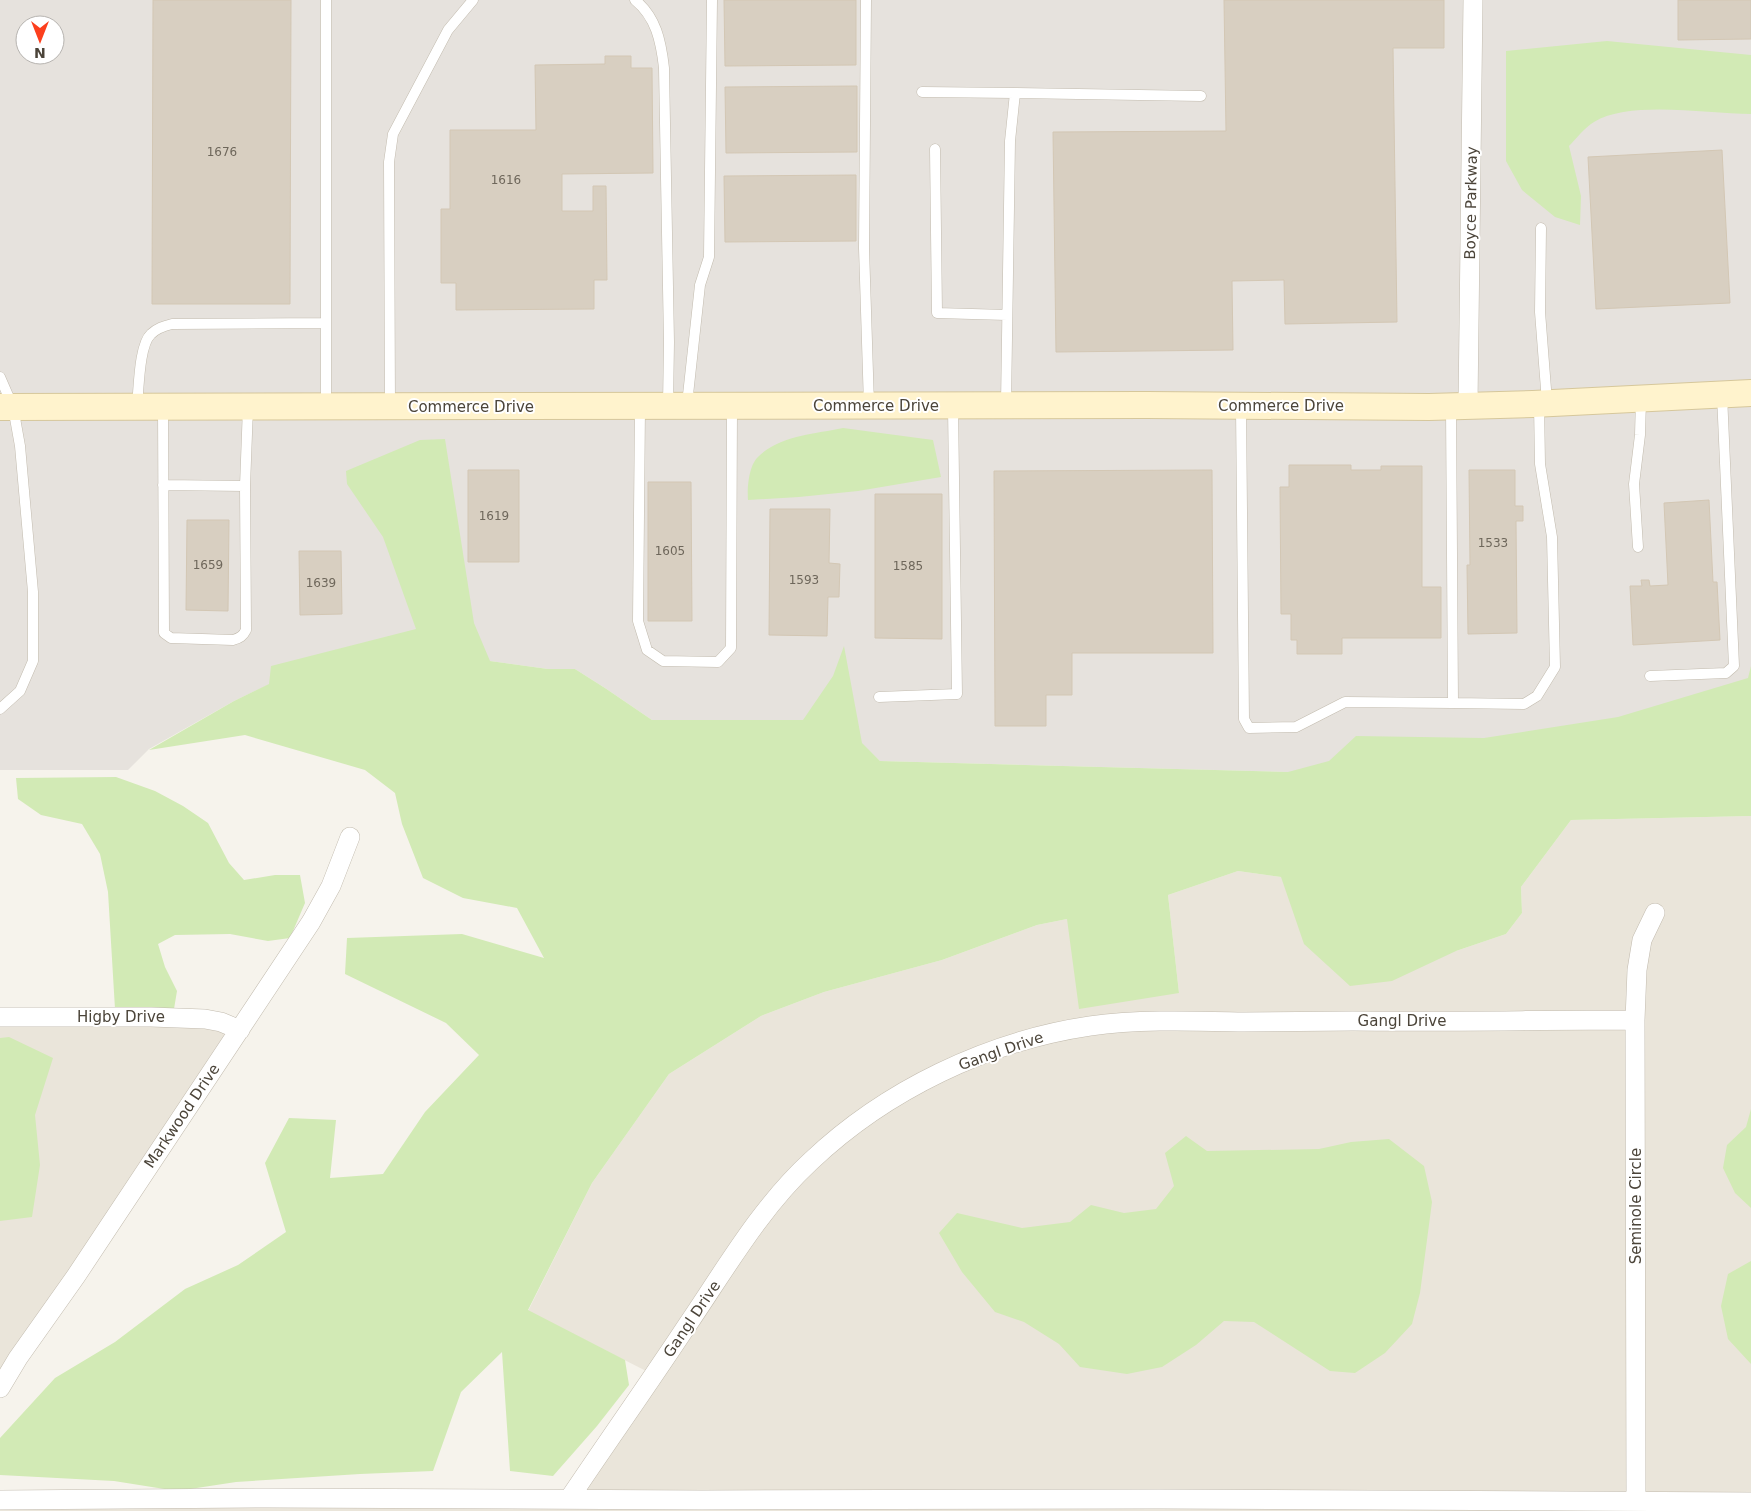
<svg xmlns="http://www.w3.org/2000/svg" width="1751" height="1511" viewBox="0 0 1751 1511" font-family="'DejaVu Sans',sans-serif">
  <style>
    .residential { fill: #eae5da }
    .industrial { fill: #e6e2dd; fill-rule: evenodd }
    .green { fill: #d2eab5 }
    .building { fill: #d8cfc1; stroke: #d3c7b4 }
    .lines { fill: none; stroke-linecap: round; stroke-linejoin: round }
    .lane-casing { stroke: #c2bbae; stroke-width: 11 }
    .street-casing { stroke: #c2bbae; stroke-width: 20 }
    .secondary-casing { stroke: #d6c79b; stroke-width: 28 }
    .lane { stroke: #fff; stroke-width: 10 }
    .street { stroke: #fff; stroke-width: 19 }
    .secondary { stroke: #fff3cd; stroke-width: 26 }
    .labels { text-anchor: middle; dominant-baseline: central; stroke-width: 4; stroke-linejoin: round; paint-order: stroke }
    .number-label { font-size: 12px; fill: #6e675b }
    .street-label { font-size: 15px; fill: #4b4439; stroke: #fff }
  </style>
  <rect width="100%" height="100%" fill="#f6f3ec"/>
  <!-- residential -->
  <path class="residential" d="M1751,816V1511H0V1499H569L654,1375L528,1311L592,1183L669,1074L761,1016L824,992L942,960L1037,925L1067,919L1179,993L1168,895L1238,871L1281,877L1456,951L1506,934L1522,913L1521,887L1571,820Z
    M0,1017H151L240,1030L0,1388Z"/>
  <!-- industrial -->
  <path class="industrial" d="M0,0H1751V766L1288,772L880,761L862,744L804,720H652L605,688L575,669H548L490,661L270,684L234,701L149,749L128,770H0ZM25,25H55V55H25Z"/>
  <!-- green -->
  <path class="green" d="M1607,41L1751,55V114C1707,114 1631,100 1594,122C1585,127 1576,139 1569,146L1581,196L1580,225L1555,217L1522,190L1506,161V51Z
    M843,428L933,440L941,477L858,491L799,497L748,500C747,487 749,464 759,456C781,435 815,434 843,428Z
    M445,439L474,623L490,661L548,669H575L605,688L652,720H803L833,676L844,646L862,743L880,761L1288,772L1329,761L1356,736L1484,738L1618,717L1748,678L1751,666V816L1571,820L1521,887L1522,913L1506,934L1456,951L1392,981L1350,986L1304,944L1281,877L1238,871L1168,895L1179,993L1079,1009L1067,919L1037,925L942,960L824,992L761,1016L669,1074L592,1183L528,1310L625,1360L629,1385L597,1426L553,1476L510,1471L502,1352L461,1392L433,1471L360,1474L236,1482L177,1491L114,1481L0,1475V1438L55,1378L115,1342L185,1289L238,1265L286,1232L265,1163L289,1118L336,1120L330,1178L383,1174L425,1112L479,1055L446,1023L345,974L347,938L462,934L544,958L517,908L463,898L423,878L402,824L395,793L365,770L245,735L149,750L234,701L269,684L271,666L416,629L383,537L347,484L346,471L420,440Z
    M116,777L155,791L183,806L208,823L229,863L244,880L275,875H300L305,903L290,938L268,941L230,934L175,935L158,944L165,967L177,991L174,1009H115L108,892L100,854L82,824L41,815L18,799L16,778Z
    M9,1037L53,1058L35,1115L40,1165L32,1217L0,1221V1038Z
    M1751,1109V1208L1735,1193L1723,1168L1727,1145L1746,1127Z
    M1186,1136L1207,1151L1319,1149L1351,1142L1389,1139L1424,1166L1432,1202L1420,1293L1412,1324L1385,1353L1355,1373L1330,1371L1254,1322L1224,1321L1196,1345L1162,1367L1127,1374L1080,1367L1059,1344L1024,1322L995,1312L962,1272L939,1233L957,1213L1022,1228L1070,1222L1091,1205L1124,1213L1156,1209L1174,1186L1165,1153Z
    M1751,1261V1364L1728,1339L1721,1306L1728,1274Z"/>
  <!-- building -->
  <path class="building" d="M153,0H291L290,304H152Z
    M724,0H856V65L725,66Z
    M1224,0H1444V48H1393L1397,322L1285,324L1284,280L1232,281L1233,350L1056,352L1053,132L1226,131Z
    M1678,0H1751V39L1678,40Z
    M605,56H631V68H652L653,173L562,174V211H593V186H606L607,280H594V309L456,310V283H441V209H450V130H536L535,65L605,64Z
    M857,86V152L726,153L725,87Z
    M1722,150L1730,303L1596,309L1588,157Z
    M856,175V241L725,242L724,176Z
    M1289,465H1351V470H1381V466H1422V587H1441V638H1342V654H1297V640H1291V614H1281L1280,487H1289Z
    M468,470H519V562H468Z
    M1212,470L1213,653H1072V695H1046V726H995L994,471Z
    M1469,470H1515V506H1523V521H1516L1517,633L1468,634L1467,565H1470Z
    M648,482H691L692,621H648Z
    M875,494H942V639L875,638Z
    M1709,500L1713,582H1717L1720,640L1633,645L1630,586H1642L1641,580H1649L1650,586L1668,585L1664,503Z
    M770,509H830L829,563L840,564L839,597H828L827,636L769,635Z
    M187,520H229L228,611L186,610Z
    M299,551H341L342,614L300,615Z"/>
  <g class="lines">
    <defs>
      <path id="lane" d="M635,0C656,17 661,41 664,68L669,342L668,405
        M866,0L864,248L869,405
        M922,92L1015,93L1010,141L1006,404
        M1015,93L1201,96
        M935,149L937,313L1007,315
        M1541,228L1540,312L1547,402
        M0,377L13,407L20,446L33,592V661L20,691L0,709
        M687,404L700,285L709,257L712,0
        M137,405C139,388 139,345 151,334C157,328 164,326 172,324L326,323
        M326,406V0
        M163,407L164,633L171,638L233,640C240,638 243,636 246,630L245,486L248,407
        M390,407L389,162L393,134L448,30L473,0
        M640,407L638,621L647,650L663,661L718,662L731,648L732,407
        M1241,407L1244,719L1249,728L1296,727L1345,702L1453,703
        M1451,407L1453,703L1524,704L1537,696L1555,667L1552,537L1540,464L1539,404
        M163,485L245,486
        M1638,547L1634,484L1640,435L1641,399
        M1650,676L1726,673L1734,666L1722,395
        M879,697L957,694L953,407"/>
      <path id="street" d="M1468,405L1473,0
        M0,1017H151L205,1019L221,1022L240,1030
        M0,1388L18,1358L76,1276L311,922L331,886L350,837
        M569,1499C608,1441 649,1383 688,1324C726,1268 761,1207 811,1161C886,1090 988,1041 1090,1026C1141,1019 1193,1021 1244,1022C1280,1022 1317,1021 1353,1021C1447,1022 1541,1020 1635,1020
        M0,1500L268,1498L702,1500L1159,1499L1751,1502
        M1636,1502L1635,1020L1637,970L1642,940L1655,913"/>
      <path id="secondary" d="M0,407L1147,405L1429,407L1533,404L1751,393"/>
    </defs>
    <!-- lane casing -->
    <use href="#lane" class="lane-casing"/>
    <!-- street casing -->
    <use href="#street" class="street-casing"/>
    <!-- secondary casing -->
    <use href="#secondary" class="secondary-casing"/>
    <!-- lane -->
    <use href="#lane" class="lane"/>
    <!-- street -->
    <use href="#street" class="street"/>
    <!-- secondary -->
    <use href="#secondary" class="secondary"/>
  </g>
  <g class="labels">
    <!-- number labels -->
    <g class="number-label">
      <text x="222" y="152">1676</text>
      <text x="506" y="180">1616</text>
      <text x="494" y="516">1619</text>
      <text x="1493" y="543">1533</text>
      <text x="670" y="551">1605</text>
      <text x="208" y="565">1659</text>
      <text x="908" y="566">1585</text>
      <text x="804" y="580">1593</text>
      <text x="321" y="583">1639</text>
    </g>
    <!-- street labels -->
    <g class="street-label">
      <text transform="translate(1471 203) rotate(-89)">Boyce Parkway</text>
      <text x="876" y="406">Commerce Drive</text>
      <text x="1281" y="406">Commerce Drive</text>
      <text x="471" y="407">Commerce Drive</text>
      <text x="121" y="1017">Higby Drive</text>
      <text x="1402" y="1021">Gangl Drive</text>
      <text transform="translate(1001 1051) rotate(-19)">Gangl Drive</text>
      <text transform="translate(182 1116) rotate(-56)">Markwood Drive</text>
      <text transform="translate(1636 1206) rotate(-90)">Seminole Circle</text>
      <text transform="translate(692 1319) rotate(-56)">Gangl Drive</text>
    </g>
  </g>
  <!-- north arrow -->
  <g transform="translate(40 40) rotate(180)"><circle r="24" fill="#ffffff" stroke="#b7b4b0"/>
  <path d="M0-4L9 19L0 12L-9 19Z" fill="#fc3f1d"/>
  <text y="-8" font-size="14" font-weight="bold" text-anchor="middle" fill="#4b4439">N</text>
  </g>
</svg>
